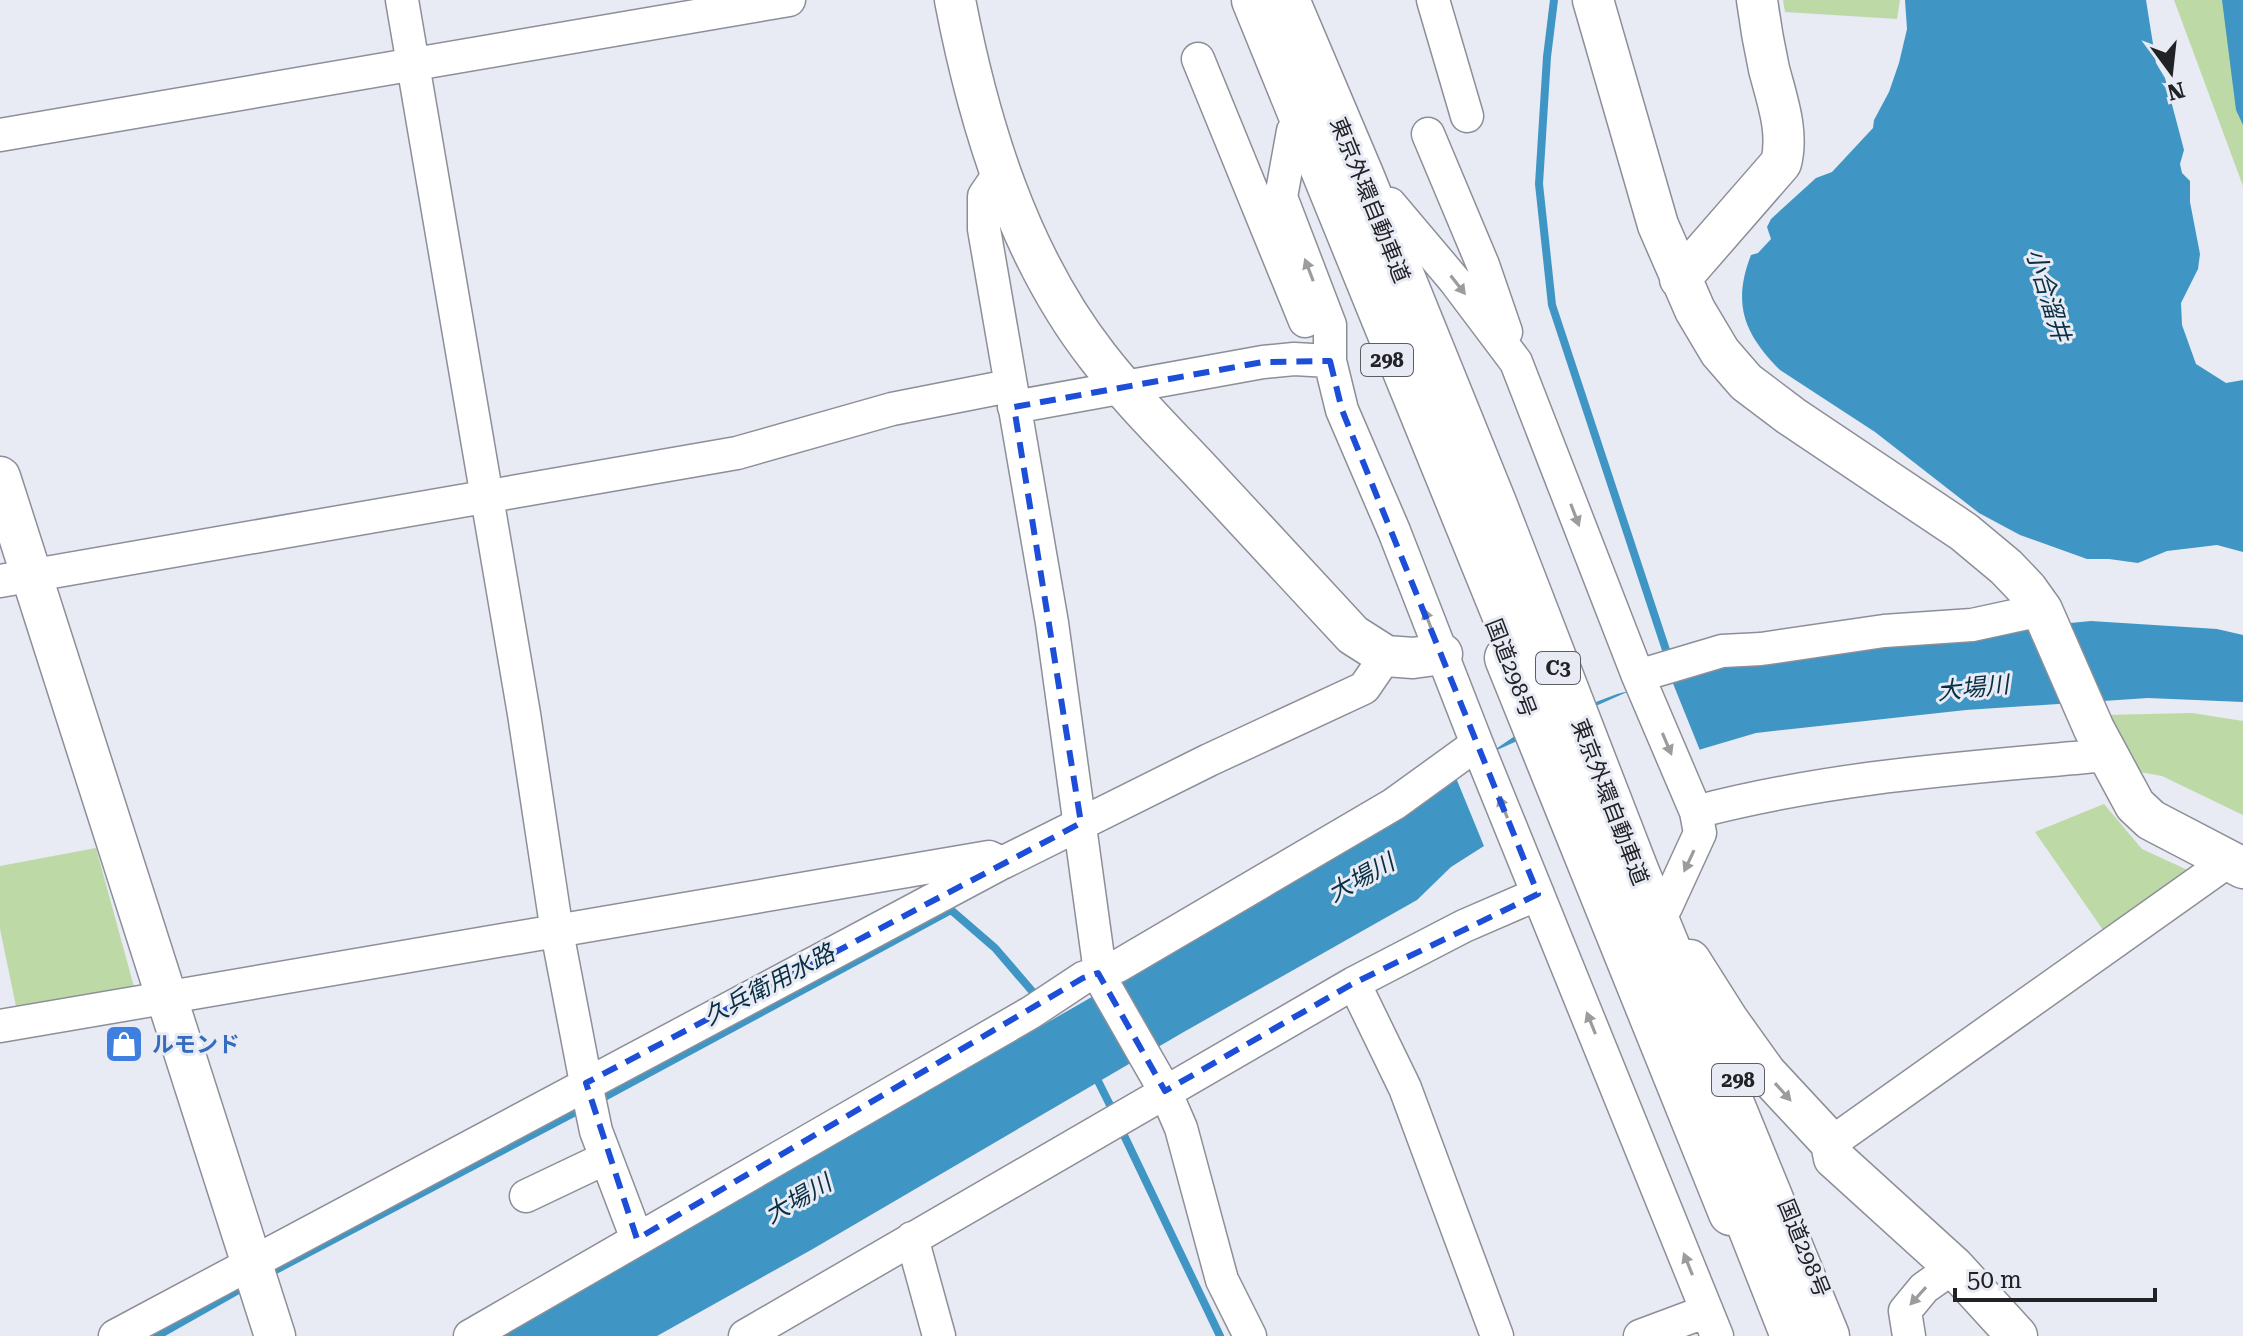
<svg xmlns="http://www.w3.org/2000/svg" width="2243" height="1336" viewBox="0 0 2243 1336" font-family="'Roboto Serif','Noto Sans JP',serif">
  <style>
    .green { fill: #bdd9a6 }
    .water { fill: #3f96c5 }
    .pier { fill: #e8eaf4 }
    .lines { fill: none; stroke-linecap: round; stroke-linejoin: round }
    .stream { stroke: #3f96c5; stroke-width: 8 }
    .minor-casing { stroke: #8d8f98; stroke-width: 35 }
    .tertiary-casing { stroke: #8d8f98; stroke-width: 43 }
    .trunk-casing { stroke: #8d8f98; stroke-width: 47 }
    .motorway-casing { stroke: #8d8f98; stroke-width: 47 }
    .minor { stroke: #fff; stroke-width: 32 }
    .tertiary { stroke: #fff; stroke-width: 40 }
    .trunk { stroke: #fff; stroke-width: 44 }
    .motorway { stroke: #fff; stroke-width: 44 }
    .oneway { fill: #9b9c9d }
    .marked { fill: none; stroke: #1d4ed8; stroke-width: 6; stroke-dasharray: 16 10; stroke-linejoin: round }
    .labels { text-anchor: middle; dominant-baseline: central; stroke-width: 6; stroke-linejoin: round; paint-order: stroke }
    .shield { fill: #e8eaf4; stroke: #5d5e64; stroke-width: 2 }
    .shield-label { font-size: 20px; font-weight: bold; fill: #212226 }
    .street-label { font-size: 22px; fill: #212226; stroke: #e8eaf4 }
    .shop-label { font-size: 22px; font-weight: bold; fill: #366cbe; stroke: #e8eaf4; text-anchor: start }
    .water-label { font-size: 24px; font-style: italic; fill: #082f43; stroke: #e8eaf4 }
  </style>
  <rect width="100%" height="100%" fill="#e8eaf4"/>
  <!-- green -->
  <path class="green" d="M1783,0H1900L1897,19L1785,12Z
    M2174,0H2243V186Z
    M2192,713L2243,721V815L2162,776L2129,770L2105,715Z
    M2104,804L2142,849L2194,873L2103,930L2035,832Z
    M96,848L136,994L17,1011L0,929V866Z"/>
  <!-- water -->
  <path class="water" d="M1905,0H2146L2156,63L2165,78L2184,150L2180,164L2182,173L2190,181V202L2200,254L2198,269L2181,303L2182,325L2196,364L2226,383L2243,380V552L2217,545L2167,551L2138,563L2109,559H2087L2020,535L1979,513L1875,432L1780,370C1744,334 1732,304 1751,255L1758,253L1771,239L1767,227L1771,219L1816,178L1832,172L1873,128L1874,120L1889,92L1899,63L1907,29Z
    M2222,0H2243V125L2236,110Z
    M2091,621L2217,629L2243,635V702L2148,698L1966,710L1756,733L1651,764L1558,799L1451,867L1417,900L1182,1033L811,1250L657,1336H502L1264,898L1404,812L1525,729L1617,694L1733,665L1910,639Z"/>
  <!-- pier -->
  <path class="pier" d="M1670,676L1701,753L1652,767L1560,802L1486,851L1454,773L1468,763L1654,680Z"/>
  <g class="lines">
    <!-- stream -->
    <path class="stream" d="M1554,0L1547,57L1539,184L1552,305L1669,659
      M1094,1073L1115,1115
      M597,1101L951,910L995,948L1038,998
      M1120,1127L1220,1336
      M268,1274L585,1107
      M157,1336L249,1284"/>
    <defs>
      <path id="minor" d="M402,0L524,714L557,932L586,1083L596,1131L637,1239
        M1433,0L1467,116
        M1198,59L1305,321
        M1293,131L1281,197L1330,325V361L1342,410L1394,531L1477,744L1717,1336
        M1428,134L1483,265L1506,332
        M0,135L789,0
        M1001,171L984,196V229L1052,623L1100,972L1105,986L1165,1091L1181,1128L1222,1280L1250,1336
        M1390,204L1455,281L1516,362L1638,676L1696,812L1700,833L1666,907
        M1014,407L1263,362L1294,359L1330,361
        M0,581L737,453L892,409L1009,386
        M1638,676L1722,651L1761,649L1884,631L1972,625L2042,610
        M1696,812C1833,776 1967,768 2107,755
        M1354,983L1405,1088L1497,1336
        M0,1026L989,857L1002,863L1209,760L1364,688L1386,656
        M1831,1143L2227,862
        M526,1196L606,1158
        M912,1238L939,1336
        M115,1336L998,865
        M470,1336L1030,1013L1083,978L1118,966L1394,804L1477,744
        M745,1336L1354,983L1464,926L1538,894
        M1640,1336L1707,1311
        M1909,1336L1905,1311L1924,1288L1954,1267"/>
      <path id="tertiary" d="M955,0C979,125 1019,256 1098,357C1129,397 1165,433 1200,470C1251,525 1302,580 1353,635L1386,656L1413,658L1442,654
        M1593,0L1658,225L1695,310L1720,352L1746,382L1791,416L1964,532L2006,567L2027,589L2042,610L2094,729L2135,805L2151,820L2243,868
        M1680,279L1781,163C1789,132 1777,100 1769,69C1764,46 1760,23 1757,0
        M0,477L275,1336
        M1690,960L1728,1020L1766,1073L1831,1143L1834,1158L1954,1267L2017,1336"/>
      <path id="trunk" d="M1507,658L1731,1213"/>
      <path id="motorway" d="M1254,0L1537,695
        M1287,0L1362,177L1494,503L1636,870L1827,1336
        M1728,1171L1793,1336"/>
    </defs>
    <!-- minor casing -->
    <use href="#minor" class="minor-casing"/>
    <!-- tertiary casing -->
    <use href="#tertiary" class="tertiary-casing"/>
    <!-- trunk casing -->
    <use href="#trunk" class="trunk-casing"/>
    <!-- motorway casing -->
    <use href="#motorway" class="motorway-casing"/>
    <!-- minor -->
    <use href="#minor" class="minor"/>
    <!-- tertiary -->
    <use href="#tertiary" class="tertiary"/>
    <!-- trunk -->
    <use href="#trunk" class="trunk"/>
    <!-- motorway -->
    <use href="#motorway" class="motorway"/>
  </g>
  <!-- one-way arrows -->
  <defs><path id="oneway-solid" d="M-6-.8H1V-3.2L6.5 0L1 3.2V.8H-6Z" transform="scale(2)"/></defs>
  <g class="oneway">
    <use href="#oneway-solid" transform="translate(1309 270) rotate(-111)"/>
    <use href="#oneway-solid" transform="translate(1458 285) rotate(52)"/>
    <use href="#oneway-solid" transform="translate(1575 515) rotate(69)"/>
    <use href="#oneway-solid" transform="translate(1428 620) rotate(-111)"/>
    <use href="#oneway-solid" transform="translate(1667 744) rotate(67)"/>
    <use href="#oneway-solid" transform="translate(1503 807) rotate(-112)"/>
    <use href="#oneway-solid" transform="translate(1689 861) rotate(115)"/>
    <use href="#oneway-solid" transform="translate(1591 1023) rotate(-112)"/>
    <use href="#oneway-solid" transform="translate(1783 1092) rotate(48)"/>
    <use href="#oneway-solid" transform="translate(1688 1264) rotate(-112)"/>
    <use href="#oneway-solid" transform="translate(1918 1296) rotate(132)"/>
  </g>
  <!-- marked area -->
  <path class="marked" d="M1330,361L1342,410L1538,894L1354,983L1165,1091L1098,973L1083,978L637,1239L586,1083L1081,823L1014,407L1263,362Z"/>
  <!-- icons -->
  <defs>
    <symbol id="shop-square" viewBox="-11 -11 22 22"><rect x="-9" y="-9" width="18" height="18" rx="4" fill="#3f7fe0" stroke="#e8eaf4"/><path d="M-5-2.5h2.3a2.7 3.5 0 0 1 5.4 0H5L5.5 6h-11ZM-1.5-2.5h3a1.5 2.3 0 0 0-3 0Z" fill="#fff"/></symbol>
  </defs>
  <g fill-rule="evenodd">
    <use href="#shop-square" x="102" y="1022" width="44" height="44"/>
  </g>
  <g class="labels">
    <!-- shield labels -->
    <g class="shield">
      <rect x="1361" y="344" width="52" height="32" rx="6"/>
      <rect x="1536" y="652" width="44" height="32" rx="6"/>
      <rect x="1712" y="1064" width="52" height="32" rx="6"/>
    </g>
    <g class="shield-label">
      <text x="1387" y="360">298</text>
      <text x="1558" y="668">C3</text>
      <text x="1738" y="1080">298</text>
    </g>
    <!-- street labels -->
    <g class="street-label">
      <text transform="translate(1370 200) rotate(68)">東京外環自動車道</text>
      <text transform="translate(1511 668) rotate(69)">国道298号</text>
      <text transform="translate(1610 802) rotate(69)">東京外環自動車道</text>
      <text transform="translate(1804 1248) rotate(68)">国道298号</text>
    </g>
    <!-- shop labels -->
    <g class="shop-label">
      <text x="152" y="1044">ルモンド</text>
    </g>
    <!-- water labels -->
    <g class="water-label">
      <text transform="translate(2048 295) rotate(73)">小合溜井</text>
      <text transform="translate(1973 688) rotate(-6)">大場川</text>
      <text transform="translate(1361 878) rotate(-29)">大場川</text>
      <text transform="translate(769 985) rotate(-28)">久兵衛用水路</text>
      <text transform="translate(798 1199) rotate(-30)">大場川</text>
    </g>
  </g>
  <!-- north arrow -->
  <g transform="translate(2171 72) rotate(165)" stroke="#e8eaf4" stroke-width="6" paint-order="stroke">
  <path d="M0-6L14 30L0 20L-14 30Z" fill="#212226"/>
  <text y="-12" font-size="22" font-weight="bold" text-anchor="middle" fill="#212226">N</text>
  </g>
  <!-- scale -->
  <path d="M1955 1288v12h200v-12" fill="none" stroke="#212226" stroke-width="4"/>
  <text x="1967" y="1288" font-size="24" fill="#212226" stroke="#e8eaf4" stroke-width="6" paint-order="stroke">50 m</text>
</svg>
